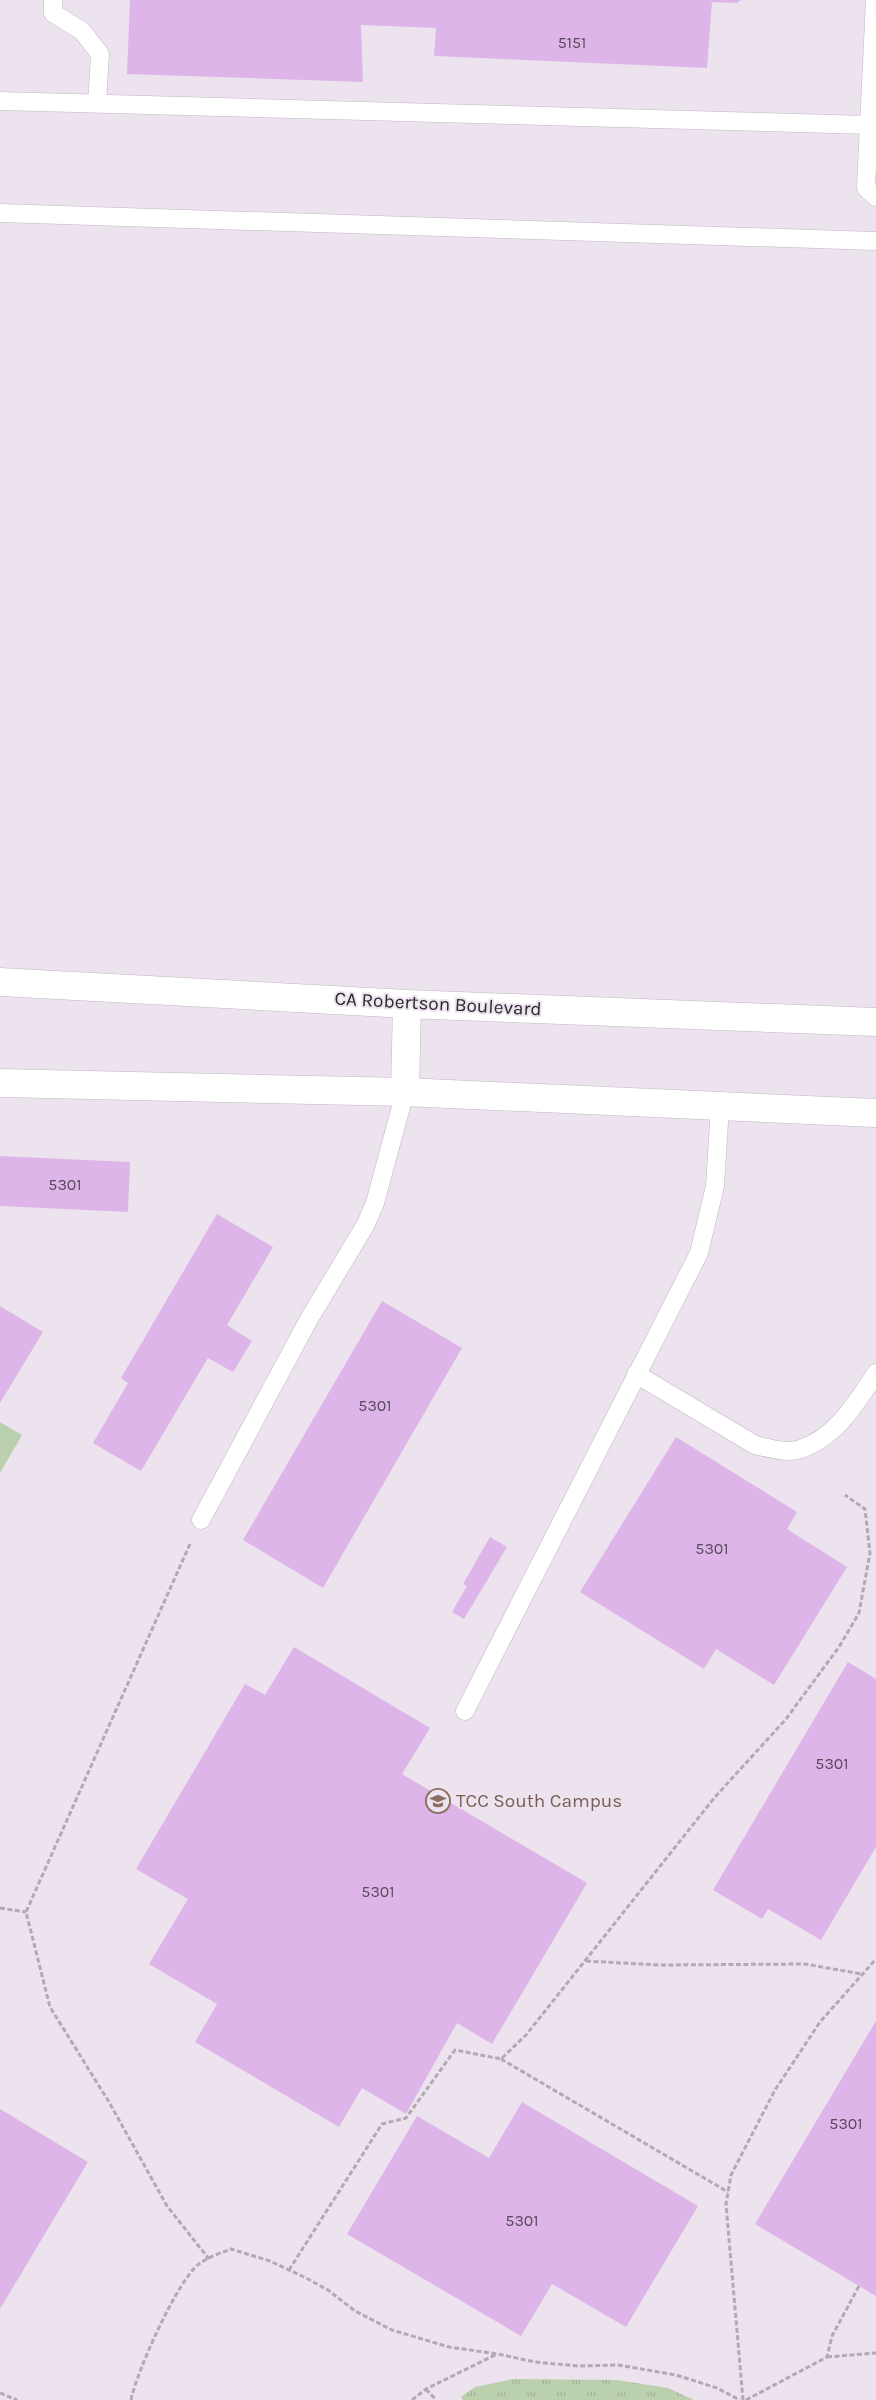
<svg xmlns="http://www.w3.org/2000/svg" width="876" height="2400" viewBox="0 0 876 2400" font-family="Karla,sans-serif">
  <style>
    .grass { fill: url(#grass-tufts) }
    .garden { fill: #bbd0ad }
    .building { fill: #deb5e8 }
    .lines { fill: none; stroke-linecap: round; stroke-linejoin: round }
    .service-casing { stroke: #c0b7c2; stroke-width: 19 }
    .tertiary-casing { stroke: #c0b7c2; stroke-width: 29 }
    .path { stroke: #b2aab3; stroke-width: 3; stroke-dasharray: 5 2.5; stroke-linecap: butt }
    .service { stroke: #fff; stroke-width: 18 }
    .tertiary { stroke: #fff; stroke-width: 28 }
    .labels { text-anchor: middle; dominant-baseline: central; stroke-width: 4; stroke-linejoin: round; paint-order: stroke }
    .number-label { font-size: 16px; fill: #584b5c }
    .street-label { font-size: 19px; fill: #2c282d; stroke: #ece3ee }
    .education-label { font-size: 19px; fill: #785e54; stroke: #ece3ee; text-anchor: start }
  </style>
  <defs>
    <pattern id="grass-tufts" width="24" height="20" patternUnits="userSpaceOnUse" patternTransform="scale(1.25)"><rect width="24" height="20" fill="#bbd0ad"/><path d="M3 7l-1-3M5 7V3M7 7l1-3M15 17l-1-3M17 17v-4M19 17l1-3" fill="none" stroke="#a1b395"/></pattern>
  </defs>
  <rect width="100%" height="100%" fill="#ece3ee"/>
  <!-- grass -->
  <path class="grass" d="M513,2379L617,2380L668,2388L694,2400H463L461,2397L475,2387Z"/>
  <!-- garden -->
  <path class="garden" d="M0,1422L22,1435L0,1473Z"/>
  <!-- building -->
  <path class="building" d="M130,0H741L737,3L712,2L707,68L434,56L436,28L361,25L363,82L127,74Z
    M0,1156L130,1162L128,1212L0,1206Z
    M217,1214L273,1247L227,1325L252,1341L233,1372L208,1358L141,1471L93,1443L128,1383L121,1378Z
    M382,1301L462,1348L323,1588L243,1540Z
    M0,1306L43,1332L0,1403Z
    M676,1437L797,1512L787,1529L847,1567L774,1685L716,1649L704,1669L580,1592Z
    M490,1537L507,1547L464,1619L452,1612L467,1586L463,1584Z
    M294,1647L430,1728L402,1774L587,1883L492,2044L457,2023L406,2114L362,2088L339,2127L195,2042L217,2004L149,1964L188,1899L136,1869L245,1684L265,1695Z
    M848,1662L876,1679V1847L821,1940L768,1909L762,1919L713,1890Z
    M876,2021V2296L755,2224Z
    M522,2102L698,2206L626,2327L552,2284L521,2336L347,2234L417,2116L489,2158Z
    M0,2109L88,2162L0,2309Z"/>
  <g class="lines">
    <defs>
      <path id="service" d="M53,0V13L82,31L100,54L97,104
        M875,0L866,188L876,197
        M0,101L869,125
        M0,213L876,241
        M636,1374L755,1445C769,1448 787,1454 801,1449C836,1437 857,1402 876,1373
        M201,1520L309,1319L366,1224L375,1203L405,1092
        M465,1711L699,1253L715,1186L720,1106"/>
      <path id="tertiary" d="M0,982L407,1004L876,1022
        M0,1083L405,1092L876,1113
        M405,1092L407,1004"/>
    </defs>
    <!-- service casing -->
    <use href="#service" class="service-casing"/>
    <!-- tertiary casing -->
    <use href="#tertiary" class="tertiary-casing"/>
    <!-- path -->
    <path class="path" d="M190,1544L26,1912L50,2007L109,2102L167,2206L209,2259
      M0,1908L26,1912
      M586,1961L659,1965L805,1964L862,1974
      M501,2059L728,2192
      M289,2270L382,2124L406,2118L455,2050L501,2059L526,2035L715,1797L786,1719L839,1647L859,1613L870,1553L865,1509L845,1495
      M827,2357L876,2353
      M426,2389L436,2400
      M0,2393L17,2400
      M131,2400C136,2373 178,2279 199,2264C208,2257 221,2253 231,2249L270,2261L306,2278L328,2290L355,2311L392,2330L449,2347L498,2354L535,2362L578,2366L618,2365L676,2375L717,2388L740,2400
      M412,2400L426,2389L497,2354
      M743,2400L726,2204L731,2175L775,2090L820,2022L876,1959
      M746,2400L827,2357L832,2336L859,2286"/>
    <!-- service -->
    <use href="#service" class="service"/>
    <!-- tertiary -->
    <use href="#tertiary" class="tertiary"/>
  </g>
  <!-- icons -->
  <defs>
    <symbol id="university-ring" viewBox="-11 -11 22 22"><circle r="9.5" fill="#ece3ee" stroke="#8d6e63" stroke-width="1.5"/><path d="M0-5L7-2L0 1L-7-2ZM-4 1L0 2.5L4 1V4Q0 6-4 4Z" fill="#8d6e63"/></symbol>
  </defs>
  <g fill-rule="evenodd">
    <use href="#university-ring" x="424" y="1787" width="28" height="28"/>
  </g>
  <g class="labels">
    <!-- number labels -->
    <g class="number-label">
      <text x="572" y="42">5151</text>
      <text x="65" y="1184">5301</text>
      <text x="375" y="1405">5301</text>
      <text x="712" y="1548">5301</text>
      <text x="832" y="1763">5301</text>
      <text x="378" y="1891">5301</text>
      <text x="846" y="2123">5301</text>
      <text x="522" y="2220">5301</text>
    </g>
    <!-- street labels -->
    <g class="street-label">
      <text transform="translate(438 1004) rotate(3)">CA Robertson Boulevard</text>
    </g>
    <!-- education labels -->
    <g class="education-label">
      <text x="456" y="1801">TCC South Campus</text>
    </g>
  </g>
</svg>
